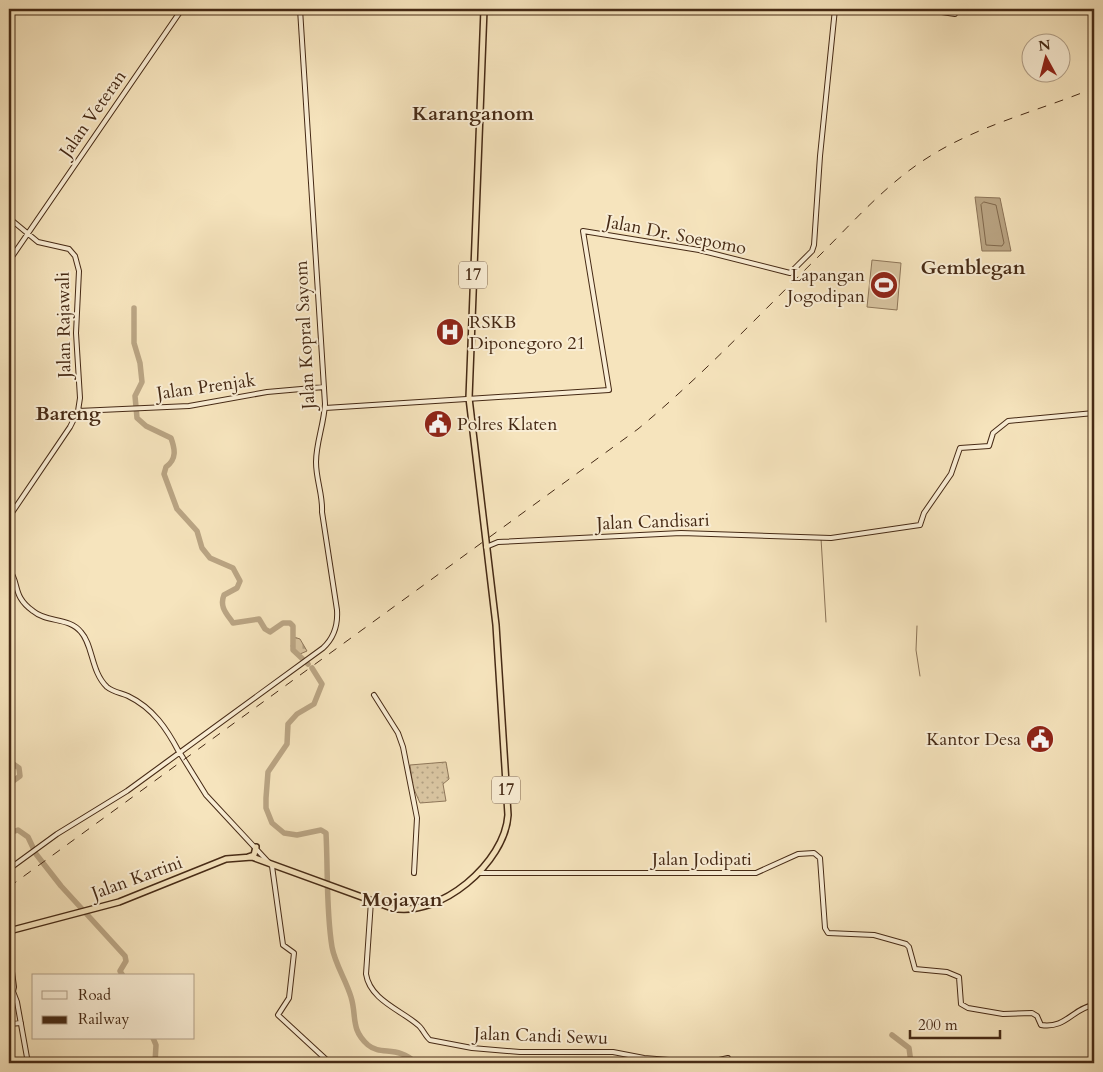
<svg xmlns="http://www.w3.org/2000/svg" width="1103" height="1072" viewBox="0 0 1103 1072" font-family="Cardo,serif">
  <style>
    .cemetery { fill: url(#cemetery-stones); stroke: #8f775a }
    .park { fill: #d8c4a0; stroke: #8f775a }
    .garden { fill: url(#garden-dots); stroke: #8f775a }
    .water { fill: #baa584; stroke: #8c7458 }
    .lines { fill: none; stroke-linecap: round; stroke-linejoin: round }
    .shore { stroke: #80684c; stroke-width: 1 }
    .stream { stroke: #8c7458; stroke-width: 1 }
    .river { stroke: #baa584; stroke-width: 5.5 }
    .secondary-casing { stroke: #462a15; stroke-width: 6 }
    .highway-casing { stroke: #462a15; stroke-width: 8 }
    .secondary { stroke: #f9edd4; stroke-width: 4 }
    .highway { stroke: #f6e4bd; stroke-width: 5 }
    .rail { stroke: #462a15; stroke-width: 1; stroke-dasharray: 9 9; stroke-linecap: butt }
    .labels { text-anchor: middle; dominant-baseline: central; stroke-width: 4; stroke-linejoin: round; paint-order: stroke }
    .shield { fill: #f9edd4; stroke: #7c644e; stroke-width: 1 }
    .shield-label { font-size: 16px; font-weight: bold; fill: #462a15 }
    .street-label { font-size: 18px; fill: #462a15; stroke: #f9edd4 }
    .poi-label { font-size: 18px; fill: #462a15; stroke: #f9edd4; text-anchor: end }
    .quarter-label { font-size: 20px; font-weight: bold; fill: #462a15; stroke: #f9edd4 }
  </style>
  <defs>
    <pattern id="cemetery-stones" width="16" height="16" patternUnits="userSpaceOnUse" patternTransform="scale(1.25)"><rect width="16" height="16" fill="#d8c4a0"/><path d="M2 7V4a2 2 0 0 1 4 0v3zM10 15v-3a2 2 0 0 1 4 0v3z" fill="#b19f81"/></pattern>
    <pattern id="garden-dots" width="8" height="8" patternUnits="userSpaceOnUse" patternTransform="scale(1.25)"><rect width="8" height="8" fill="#d8c4a0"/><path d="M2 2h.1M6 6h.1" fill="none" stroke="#b19f81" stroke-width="1.8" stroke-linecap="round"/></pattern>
  </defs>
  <rect width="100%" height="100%" fill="#f6e4bd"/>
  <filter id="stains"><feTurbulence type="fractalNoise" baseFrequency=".004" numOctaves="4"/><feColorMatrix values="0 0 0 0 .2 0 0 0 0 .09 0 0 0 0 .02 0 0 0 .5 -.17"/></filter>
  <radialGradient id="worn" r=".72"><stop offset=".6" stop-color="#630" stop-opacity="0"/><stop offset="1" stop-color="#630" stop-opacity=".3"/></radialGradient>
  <!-- cemetery -->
  <path class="cemetery" d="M294,637L300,639L307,651L300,654L293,650L291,646Z"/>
  <!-- park -->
  <path class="park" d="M872,260L901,263L897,310L867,307Z"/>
  <!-- garden -->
  <path class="garden" d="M446,762L449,779L443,784L446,801L420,803L413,787L410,765Z"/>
  <!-- water -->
  <path class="water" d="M975,197L1000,198L1011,251H982Z"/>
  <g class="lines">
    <!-- shore -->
    <path class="shore" d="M984,202L996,205L1004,243L1002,246L986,245L981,205Z"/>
    <!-- stream -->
    <path class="stream" d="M821,538L826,622
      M917,626L916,650L920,676"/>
    <!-- river -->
    <path class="river" d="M134,308V343L140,363L142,382L135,396L137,418L146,426L171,438C175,449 177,459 166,467L164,474L177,509L197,531L202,548L210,558L233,568L240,581L237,588L224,595C219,607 227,614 233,623L259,619L265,629L270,632L283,623H290L293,626V650L308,664
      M312,668L322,684L314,704L297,714L288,724L287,744L268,772L266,798V808L272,823L284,833L297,835L321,830L326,833C328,870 326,910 332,947C335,964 346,980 351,997C357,1016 350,1029 368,1045C381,1056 398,1045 416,1063
      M9,761L19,768L20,776L9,784
      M9,833L18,830L28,837L36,854L61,886L125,956L126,961L120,971L123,976
      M892,1035L909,1048L911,1063
      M153,1038L156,1045L155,1063"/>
    <defs>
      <path id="secondary" d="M922,9L955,14L957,9
        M9,218L38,242L69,249L75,256L79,271L76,333L80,398L78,411L70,427L9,517
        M9,261L182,9
        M325,408L609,390L583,231L699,250L790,273L812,251L814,245L820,156L835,9
        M78,411L189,406L267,392L324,387
        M486,547L498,542L681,533L831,538L920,525L924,513L951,474L960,448L989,446L993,433L1008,421L1094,413
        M9,569C20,584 12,596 33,611C47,623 69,617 81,632C93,645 91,672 107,687C113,692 121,693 128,696C153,708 167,729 179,752
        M374,695L398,733L403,747L417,818L414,873
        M180,753L206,795L272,866L283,945L294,953L289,998L278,1015L330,1063
        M164,764L323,648C334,638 338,625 337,610L322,512C323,495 316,480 316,462C316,443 324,424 325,404L300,9
        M9,869L57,834L127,791L164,764
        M478,873H756L798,854L814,853L820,858L825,928L828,933L874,935L906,944L909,947L915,969L947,972L959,977L961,1004L968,1008L1003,1014L1032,1013L1037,1016L1041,1025C1066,1029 1073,1008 1094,1005
        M371,901L366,974C370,1000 401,1010 418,1025C423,1029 425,1036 430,1040L472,1048L520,1052H613L644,1058L706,1063L728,1058
        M9,949L14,987L13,991
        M9,981L17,1002L28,1063
        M9,1024L21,1023"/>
      <path id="highway" d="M248,857L254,855L256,847
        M9,931L119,902L226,859L252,857L392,908C440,918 505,863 508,815L496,625L469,398L484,9"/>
    </defs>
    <!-- secondary casing -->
    <use href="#secondary" class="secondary-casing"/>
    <!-- highway casing -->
    <use href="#highway" class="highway-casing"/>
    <!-- secondary -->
    <use href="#secondary" class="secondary"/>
    <!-- highway -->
    <use href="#highway" class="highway"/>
    <!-- rail -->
    <path class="rail" d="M9,887L638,429C703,375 761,313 821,254C853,222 884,187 921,162C974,126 1036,112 1094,88"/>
  </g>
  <!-- icons -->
  <defs>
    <symbol id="stadium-disc" viewBox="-11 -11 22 22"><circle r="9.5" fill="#8f2418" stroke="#f9edd4"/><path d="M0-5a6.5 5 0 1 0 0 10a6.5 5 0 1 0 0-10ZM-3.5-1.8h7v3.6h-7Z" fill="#fff"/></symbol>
    <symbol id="hospital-disc" viewBox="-11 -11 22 22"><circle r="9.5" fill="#8f2418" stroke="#f9edd4"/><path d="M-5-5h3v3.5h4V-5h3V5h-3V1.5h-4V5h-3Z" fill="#fff"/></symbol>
    <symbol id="civic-disc" viewBox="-11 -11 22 22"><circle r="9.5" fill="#8f2418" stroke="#f9edd4"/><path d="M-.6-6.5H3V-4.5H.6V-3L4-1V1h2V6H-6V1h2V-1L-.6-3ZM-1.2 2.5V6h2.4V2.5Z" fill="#fff"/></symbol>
  </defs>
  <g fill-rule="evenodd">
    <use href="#stadium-disc" x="868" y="269" width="32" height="32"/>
    <use href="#hospital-disc" x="434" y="316" width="32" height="32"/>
    <use href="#civic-disc" x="422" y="408" width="32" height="32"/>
    <use href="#civic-disc" x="1024" y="723" width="32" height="32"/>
  </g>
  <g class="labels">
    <!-- shield labels -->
    <g class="shield">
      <rect x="459" y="261.5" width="28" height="27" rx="4"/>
      <rect x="492" y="776.5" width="28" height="27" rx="4"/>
    </g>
    <g class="shield-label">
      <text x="473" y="275">17</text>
      <text x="506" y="790">17</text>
    </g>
    <!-- street labels -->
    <g class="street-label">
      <text transform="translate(93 114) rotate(-55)">Jalan Veteran</text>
      <text transform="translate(676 235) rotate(11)">Jalan Dr. Soepomo</text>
      <text transform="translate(64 325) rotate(-91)">Jalan Rajawali</text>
      <text transform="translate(305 335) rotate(-93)">Jalan Kopral Sayom</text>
      <text transform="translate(206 387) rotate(-8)">Jalan Prenjak</text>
      <text transform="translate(653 522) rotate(-2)">Jalan Candisari</text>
      <text x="702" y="859">Jalan Jodipati</text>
      <text transform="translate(137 878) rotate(-20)">Jalan Kartini</text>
      <text transform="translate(541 1036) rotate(2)">Jalan Candi Sewu</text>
    </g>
    <!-- poi labels -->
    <g class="poi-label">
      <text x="865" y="275">Lapangan<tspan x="865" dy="21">Jogodipan</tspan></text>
      <text x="469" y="322" text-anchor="start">RSKB<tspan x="469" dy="21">Diponegoro 21</tspan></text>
      <text x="457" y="424" text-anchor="start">Polres Klaten</text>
      <text x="1021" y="739">Kantor Desa</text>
    </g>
    <!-- quarter labels -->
    <g class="quarter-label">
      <text x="473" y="113">Karanganom</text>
      <text x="973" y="267">Gemblegan</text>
      <text x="68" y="413">Bareng</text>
      <text x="402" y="899">Mojayan</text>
    </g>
  </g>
  <!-- margin -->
  <rect width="1103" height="1072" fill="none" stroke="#f6e4bd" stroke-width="30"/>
  <rect x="10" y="10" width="1083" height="1052" fill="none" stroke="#462a15" stroke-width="2.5"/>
  <rect x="15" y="15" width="1073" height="1042" fill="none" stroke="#462a15"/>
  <!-- legend -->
  <rect x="32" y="974" width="162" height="65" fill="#f9edd4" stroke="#b19f88"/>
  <rect x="42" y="991" width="25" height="8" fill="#f9edd4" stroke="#b19f88"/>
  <text x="78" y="1000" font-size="15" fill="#462a15">Road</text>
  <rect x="42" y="1016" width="25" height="8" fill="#462a15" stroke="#b19f88"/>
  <text x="78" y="1024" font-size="15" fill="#462a15">Railway</text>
  <!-- north arrow -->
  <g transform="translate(1046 58) rotate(353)"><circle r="24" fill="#f9edd4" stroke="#b19f88"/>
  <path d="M0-4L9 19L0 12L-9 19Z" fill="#8f2418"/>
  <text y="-8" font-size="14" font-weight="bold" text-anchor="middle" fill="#462a15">N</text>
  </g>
  <!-- scale -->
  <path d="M910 1030v8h90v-8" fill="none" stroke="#462a15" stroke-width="2.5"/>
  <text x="918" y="1030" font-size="15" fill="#462a15" stroke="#f9edd4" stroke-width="4" paint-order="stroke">200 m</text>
  <rect width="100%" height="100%" filter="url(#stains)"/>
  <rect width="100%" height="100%" fill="url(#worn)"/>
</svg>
